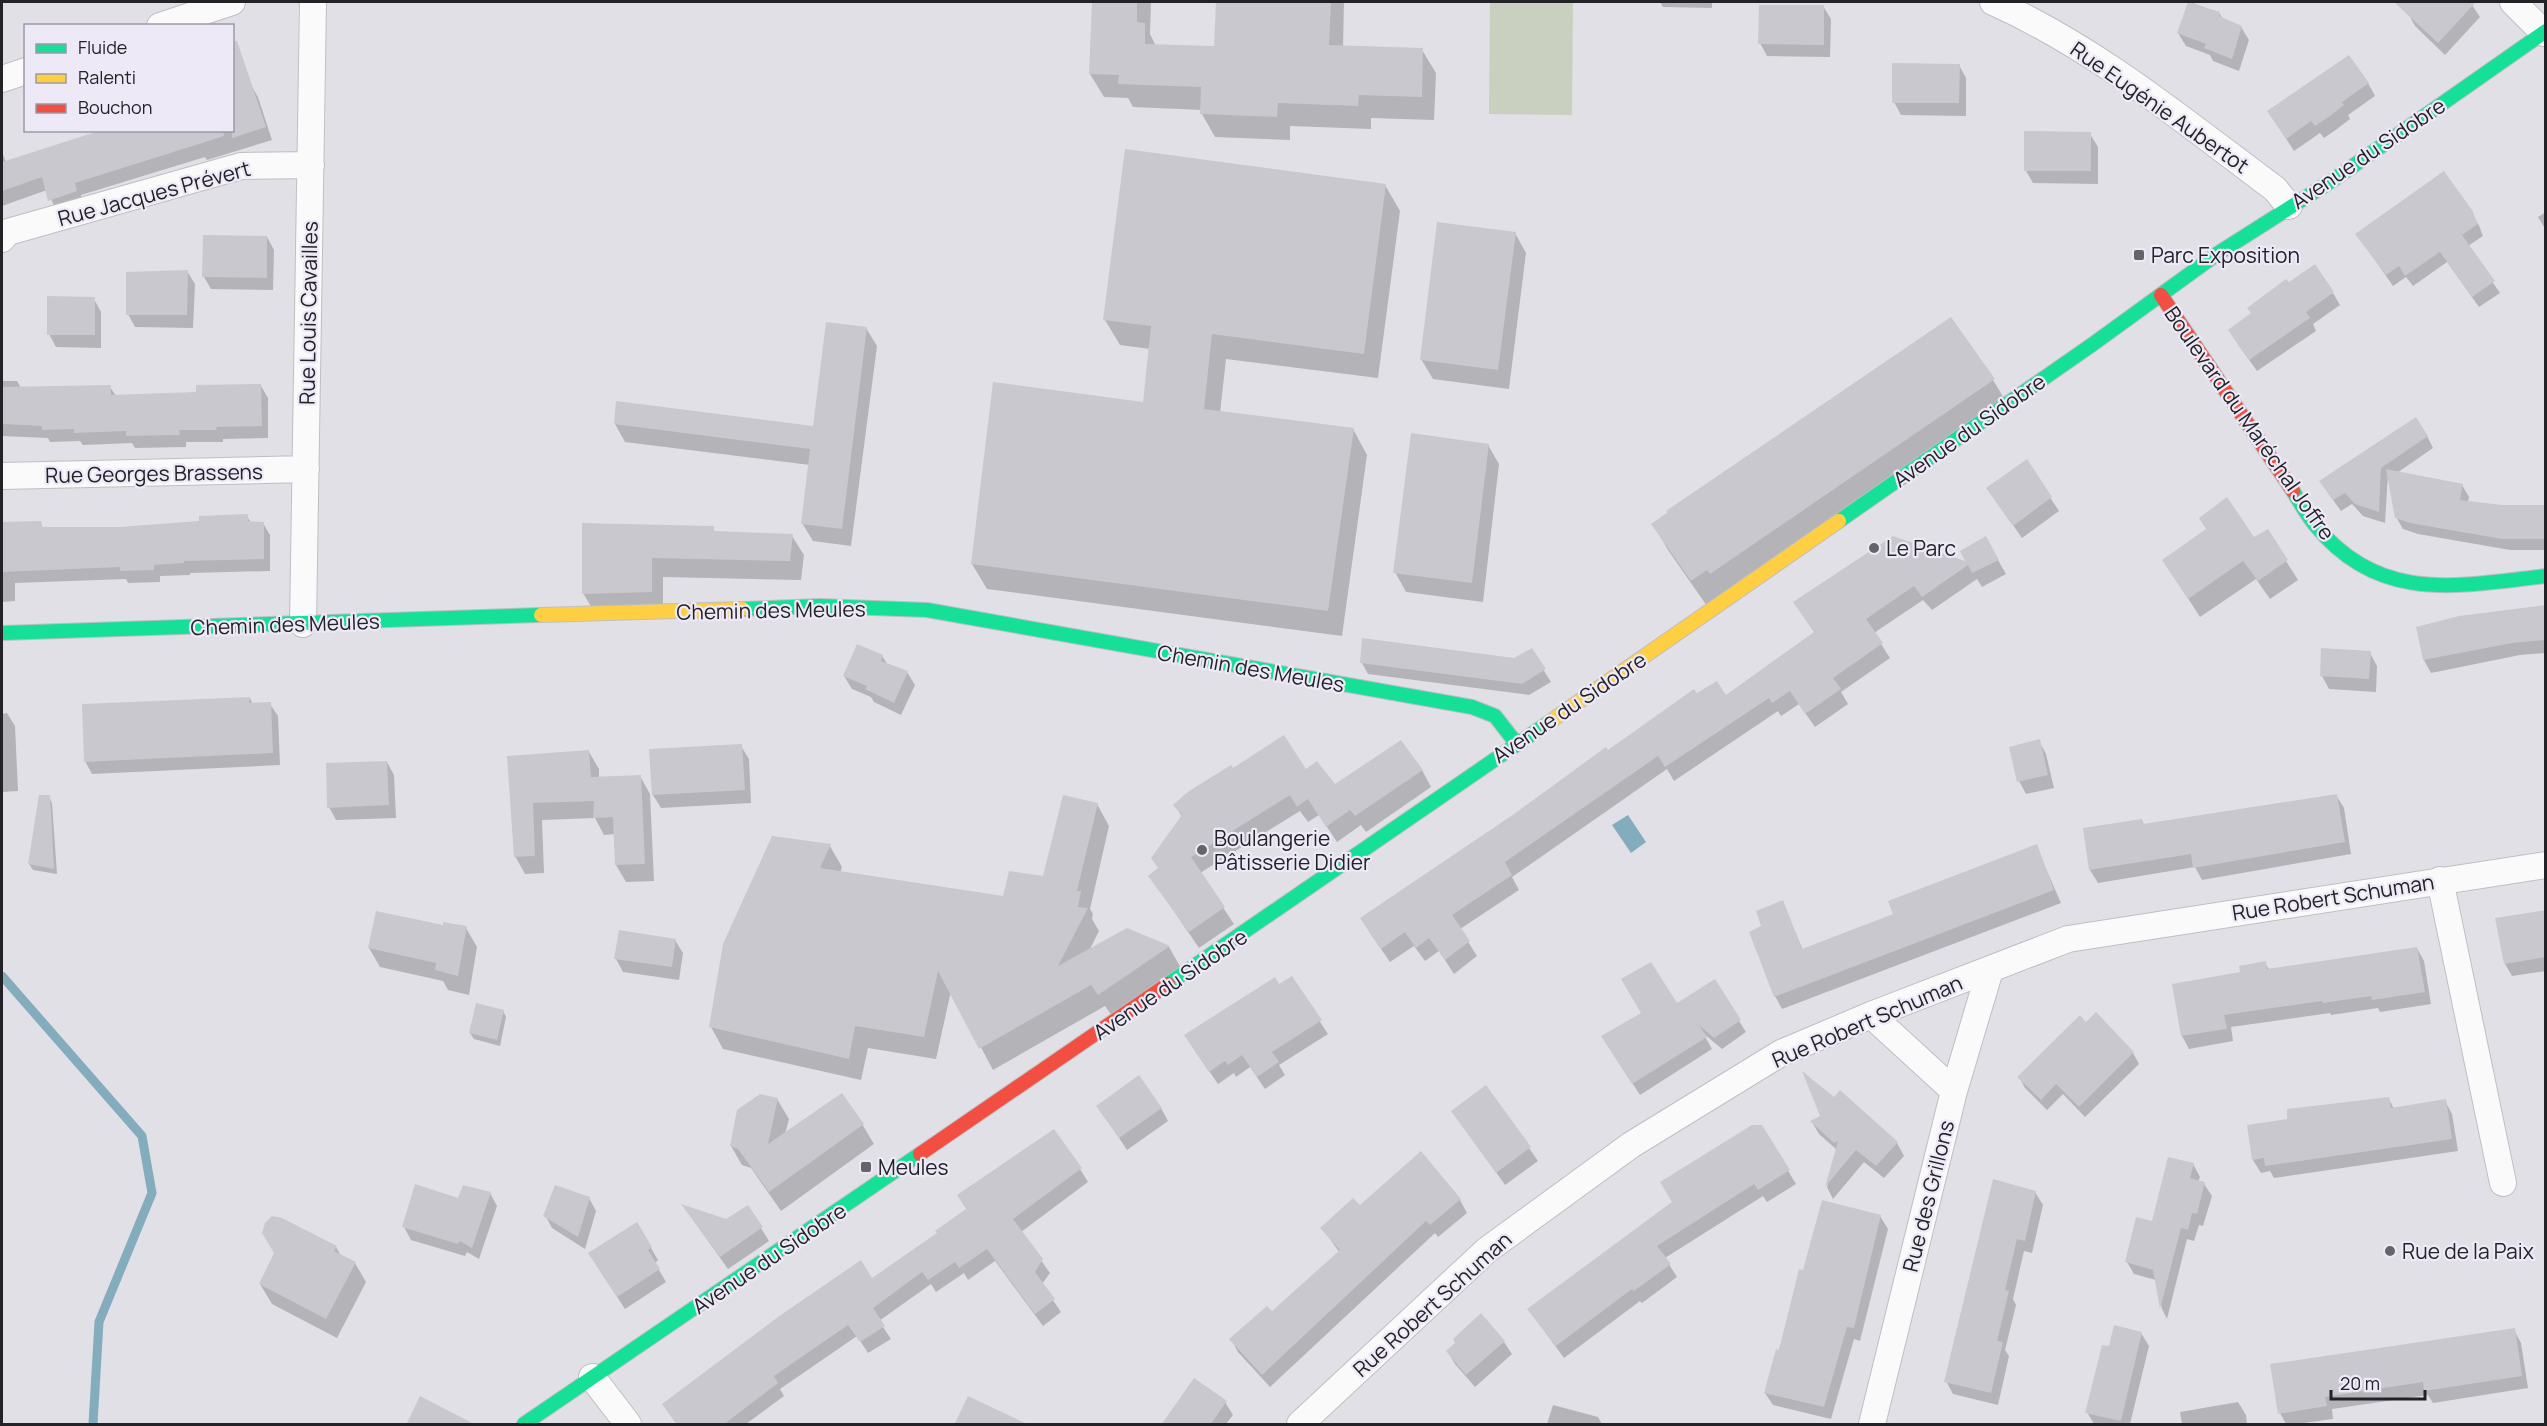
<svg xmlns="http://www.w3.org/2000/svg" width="2547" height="1426" viewBox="0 0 2547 1426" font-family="Manrope,sans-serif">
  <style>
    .green { fill: #c9d0bf }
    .water { fill: #83adbc }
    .shadow { fill: #0003 }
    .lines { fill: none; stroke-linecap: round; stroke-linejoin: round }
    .stream { stroke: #83adbc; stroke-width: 9 }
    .building { fill: #c9c8ce }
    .street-casing { stroke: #bfbec3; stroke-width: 28 }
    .fast-casing { stroke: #bfbec3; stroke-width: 16 }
    .slow-casing { stroke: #bfbec3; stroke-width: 16 }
    .jam-casing { stroke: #bfbec3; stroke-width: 16 }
    .street { stroke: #fafafb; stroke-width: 26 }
    .fast { stroke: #16e098; stroke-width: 14 }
    .slow { stroke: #ffcf43; stroke-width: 14 }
    .jam { stroke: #f24e42; stroke-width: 14 }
    .poi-dot { fill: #66646a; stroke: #ede9f7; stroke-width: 2 }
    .labels { text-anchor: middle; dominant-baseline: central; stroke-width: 4.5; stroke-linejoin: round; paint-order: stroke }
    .street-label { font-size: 21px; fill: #232227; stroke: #ede9f7 }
    .poi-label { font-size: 21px; fill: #232227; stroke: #ede9f7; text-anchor: start }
  </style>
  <rect width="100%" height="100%" fill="#e1e0e6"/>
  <!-- green -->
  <path class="green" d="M1490,2H1573L1572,115L1489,114Z"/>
  <!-- water -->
  <path class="water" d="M1628,815L1646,842L1631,853L1612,825Z"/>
  <!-- shadow -->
  <path class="shadow" d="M1093,2H1151L1150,34L1156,46L1216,47L1217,2H1344L1343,47L1422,50L1436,73L1434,120L1371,118V129L1290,126V140L1215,137L1202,114V110L1133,107L1128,98L1104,97L1090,74Z
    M1660,2H1712V8L1663,7Z
    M2190,2L2219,13L2223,19L2241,27L2249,40L2239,71L2213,61L2210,55L2186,46L2178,33Z
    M2418,2H2470L2480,17L2445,55L2415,26L2408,13Z
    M1823,6L1831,19L1830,57L1767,56L1760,43Z
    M1959,65L1966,78V116L1901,115L1894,102Z
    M2368,83L2375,96L2348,115L2350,119L2337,129L2324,138L2320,133L2294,151L2269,112Z
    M251,85L258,97L272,140L207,160L205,157L81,195L83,204L57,212L47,190L2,206V152L6,162L107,130H232Z
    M2090,134L2098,147V184L2033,183L2026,171Z
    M1385,185L1400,211L1378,378L1226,359L1220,413L1353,429L1367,455L1342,636L987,589L972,564L1144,403L1150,349L1120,345L1105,320Z
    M2546,212V230L2538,217Z
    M2478,223L2483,236L2468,246L2500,293L2479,307L2447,262L2413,286L2406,277L2393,286L2357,234Z
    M1515,233L1526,253L1509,389L1433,379L1421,359Z
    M267,237L274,250L273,290L211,289L204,277Z
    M187,271L195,284L193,328L135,327L128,314Z
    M2333,293L2340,305L2313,324L2316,331L2257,371L2237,343Z
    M94,299L101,312V348L56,347L49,334Z
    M866,328L877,346L851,546L813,541L802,523L810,465L625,442L615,424L814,427Z
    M1993,380L2008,405L1707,606L1668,550L1653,524Z
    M2,381H17L21,388L110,387L116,396L198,393L261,386L268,398V438L223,439V442H186V447L135,448L132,443L83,445L80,441L50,442L48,438L2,436Z
    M2427,436L2433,448L2397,473L2462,485L2469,497L2468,502L2502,507H2546V550H2510L2418,534L2403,529L2396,517L2388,474L2385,523L2363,516L2352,504L2341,511L2328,493Z
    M1488,445L1499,464L1483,602L1406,592L1395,572Z
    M2026,461L2059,511L2022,538L1996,501Z
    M247,516L251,523H263L270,535V571L190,573V575L160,576V582L128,583L126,579L15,583V601L2,602V524L40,523L44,529L119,528L201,522Z
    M583,525L713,528L715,532L792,536L804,555L801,580L663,577V611L595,613L583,593Z
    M2267,531L2298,580L2270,599L2256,579L2200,617L2164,561L2254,539Z
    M1994,553L2006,574L1982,587L1977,579L1932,610L1923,600L1874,633L1890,658L1841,692L1848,704L1815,727L1799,704L1781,716L1778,711L1674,781L1667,769L1512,877L1519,890L1460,929L1477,956L1454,974L1439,951L1425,961L1414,946L1390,962L1370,933L1362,919L1608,752L1697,695L1726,697L1815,633L1804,617L1969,564Z
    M2546,607V653L2520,655L2431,673L2424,660L2418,628Z
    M1531,650L1551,682L1529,695L1368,674L1362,663L1515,660Z
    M2370,653L2377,666L2376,692L2329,689L2322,676Z
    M882,656L888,665L907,672L915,685L901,715L874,702L871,697L852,689L844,676Z
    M250,698L253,705L270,704L278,716L280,765L92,774L85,761Z
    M7,713L15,726L18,791L2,792V714Z
    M2039,741L2046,754L2054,788L2026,794L2019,781Z
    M741,746L749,759L751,803L661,808L653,795Z
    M589,752L599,769V778L640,776L650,794L654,881L626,882L616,865L615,834L604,835L595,818L542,820L544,873L525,874L515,856L509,757Z
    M387,762L394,775L396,818L336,820L329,807Z
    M1233,770L1305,771L1334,786L1422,770L1431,787L1366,832L1361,825L1337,842L1319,815L1308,822L1300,811L1200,873L1234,924L1199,948L1150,876L1159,869L1182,817L1175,805Z
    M2336,795L2344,808L2351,854L2202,880L2195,867L2098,883L2090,870L2084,829L2142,820L2144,825Z
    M49,797L52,803L57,874L33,870L29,864Z
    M1097,804L1109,826L1090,909L1093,914L1092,919L1099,931L1089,951L1169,947L1181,968L1112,1016L1105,1006L993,1070L951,991L936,1059L868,1048L861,1080L723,1049L711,1027L830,846L842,867L840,873L1004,897L1044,877Z
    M2036,846L2061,903L1782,1009L1775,996L1763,927L1782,902L1803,950L1895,915Z
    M2546,911V971L2512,976L2505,964Z
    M444,927L466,928L477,947L469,995L448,990L443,981L380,967L369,948Z
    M675,940L683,953L679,980L623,972L616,959Z
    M2417,948L2424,961L2431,1004L2380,1012L2378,1008L2331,1015L2330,1013L2231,1027L2233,1041L2189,1049L2182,1036L2174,985L2241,974L2265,963L2270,971Z
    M1291,978L1328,1034L1279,1065L1285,1075L1265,1089L1250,1067L1236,1077L1234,1073L1218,1084L1193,1048Z
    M1676,1005L1739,1021L1746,1032L1722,1049L1703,1033L1712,1049L1640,1095L1610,1049Z
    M503,1011L506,1017L500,1046L474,1039L470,1033Z
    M2086,1024L2133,1053L2139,1064L2085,1117L2063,1094L2047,1110L2025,1088L2019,1077Z
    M1486,1087L1538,1161L1505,1185L1453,1111Z
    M777,1099L789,1119L785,1134L862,1124L874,1144L781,1211L751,1168L742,1165L731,1146Z
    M1834,1099L1897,1143L1904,1156L1884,1178L1864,1162L1833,1199L1827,1187L1837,1150L1819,1134L1812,1122L1822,1117Z
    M2389,1099L2394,1109L2445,1101L2452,1114L2458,1151L2274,1178L2270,1171L2261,1173L2253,1160L2289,1120Z
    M1098,1106L1161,1108L1168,1121L1127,1150Z
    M1761,1126L1796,1184L1767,1202L1763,1196L1665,1258L1677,1277L1642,1303L1640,1301L1564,1358L1529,1310L1674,1202Z
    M2193,1164L2200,1177L2198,1182L2204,1184L2212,1196L2203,1226L2199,1225L2194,1241L2187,1239L2167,1319L2162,1309L2156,1280L2134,1274L2127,1262Z
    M1080,1169L1088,1182L1021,1232L1050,1273L1042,1284L1061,1312L1043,1326L995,1261L968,1280L964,1273L936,1292L931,1284L879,1321L891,1339L868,1353L857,1336L780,1389L784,1396L746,1424H677L871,1280Z
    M2035,1192L2043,1205L2032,1253L2024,1251L2013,1299L2016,1305L2005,1350L2009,1356L1998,1405L1953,1394L1946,1381Z
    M490,1193L497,1206L479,1259L467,1252L465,1256L411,1240L404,1227L459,1200Z
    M589,1198L596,1211L585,1249L552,1228L545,1215Z
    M1460,1200L1467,1213L1438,1237L1435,1233L1270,1387L1238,1352L1231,1339L1272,1313L1340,1253L1322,1228L1360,1207Z
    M684,1207L726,1220L748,1207L769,1241L728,1269Z
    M1880,1216L1888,1229L1860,1341L1854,1339L1831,1419L1773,1405L1765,1393L1804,1272Z
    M281,1219L336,1247L341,1256L355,1263L366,1282L337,1338L272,1304L260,1284L276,1253Z
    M637,1224L658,1260L655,1263L666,1282L625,1309L597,1266Z
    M2514,1330L2521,1343L2528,1388L2433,1403L2428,1395L2332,1409L2333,1419L2296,1424H2286L2280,1413Z
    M2141,1333L2149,1346L2130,1424H2094L2087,1412L2110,1348Z
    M1504,1342L1512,1354L1475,1387L1455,1364L1448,1352Z
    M1225,1402L1233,1415L1226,1424H1163Z
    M2238,1402L2246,1415L2247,1424H2182L2180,1412Z
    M1553,1405L1598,1417L1602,1424H1547Z"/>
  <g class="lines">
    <!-- stream -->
    <path class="stream" d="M2,976L142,1136L152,1193L99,1322L93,1424"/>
  </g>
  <!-- building -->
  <path class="building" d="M1092,2H1137V22L1145,23V44L1214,46L1216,2H1331L1329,45L1423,48L1422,97L1359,95L1358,106L1278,103L1277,117L1200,114L1201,87L1118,84L1119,75L1089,74Z
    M2188,2L2220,12L2219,16L2242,26L2232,59L2204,48L2206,44L2177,33Z
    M2394,2H2476L2438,43Z
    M1759,5H1824V45L1758,44Z
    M232,41H237L266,127L232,138Z
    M2349,55L2369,83L2342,102L2344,105L2330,116L2315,126L2311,121L2286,139L2267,111Z
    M1892,63L1960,64L1959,103H1892Z
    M102,130H223L224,136L75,183L77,191L48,201L42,177L2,191V162Z
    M2024,131L2091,132V171H2024Z
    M1125,149L1386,184L1364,354L1212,334L1204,409L1354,428L1328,611L971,564L993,382L1143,402L1151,326L1103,320Z
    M2444,171L2472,210L2478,224L2462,235L2495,281L2472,297L2440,252L2405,276L2399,266L2386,275L2355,234Z
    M1437,222L1516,232L1498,370L1420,360Z
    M203,235L267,236V278L202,277Z
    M2315,264L2334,292L2306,312L2310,318L2249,360L2228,330L2251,313L2247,308L2286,279L2289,282Z
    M188,270L187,315H126V272Z
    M47,296L95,297V335H47Z
    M1951,317L1995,379L1710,574L1707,570L1691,581L1651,524L1668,512L1666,511Z
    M826,322L867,327L842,529L801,524L810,449L614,424L616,401L813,426Z
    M261,384L262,426L216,427L217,430H179L180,435L126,436V431L74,433V429L42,430V426L2,424V387L111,385V395L196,392V385Z
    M2416,417L2428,436L2381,468L2379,512L2355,504L2345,493L2333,500L2319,481Z
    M1411,433L1489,444L1472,583L1393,573Z
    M2027,459L2052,497L2013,526L1986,488Z
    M2386,469L2463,484L2460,500L2502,505H2546V539H2502L2410,523L2395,518Z
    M2227,497L2254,537L2268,529L2288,560L2258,581L2243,561L2188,599L2162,560L2206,529L2199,518Z
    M248,514V521L264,522V559L184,561V563L154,565V570L120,571V567L2,572V522L41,521L42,527H119L199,521V516Z
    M582,523L714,526V531L793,534L790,561L652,558V592L582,594Z
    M1893,536L1965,561L1960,551L1986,536L1999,560L1972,573L1968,565L1922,597L1914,586L1866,619L1883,643L1833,678L1841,689L1805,714L1790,691L1772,703L1769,698L1665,767L1658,756L1505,862L1512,875L1452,915L1470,941L1445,960L1429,938L1416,948L1405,932L1381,949L1360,918L1514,814L1606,747L1608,750L1694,689L1697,693L1717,681L1726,695L1814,632L1793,602Z
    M2546,605V640L2512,643L2423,660L2416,627L2459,616Z
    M1362,638L1514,658L1532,648L1546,669L1522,684L1360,663Z
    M857,644L883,655L881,661L908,671L894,703L865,689L867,686L843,676Z
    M2321,648L2371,651L2369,679L2320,676Z
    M250,697L249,703L271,702L273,753L84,762L82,704Z
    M1284,735L1306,769L1317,761L1335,784L1401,740L1423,770L1355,816L1350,810L1326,827L1308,799L1297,807L1290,795L1191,857L1225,907L1189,932L1148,876L1158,868L1151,858L1182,815L1173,805L1189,791L1231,765L1233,768Z
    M2040,739L2048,775L2017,782L2009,747Z
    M742,744L745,790L652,795L649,749Z
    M589,750L591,777L641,775L645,864L615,865L613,817L593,818L594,801L533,803L535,856L514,857L507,756Z
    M387,761L389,805L327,808L326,763Z
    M2337,794L2345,842L2193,868L2191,854L2089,870L2083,828L2142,819L2143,824Z
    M39,795H50L54,869L28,864Z
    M1063,795L1098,803L1077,891H1081L1078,907L1088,908L1058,966L1127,928L1170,946L1098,995L1091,985L979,1049L938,971L924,1037L855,1026L849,1059L709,1027L723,944L772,836L831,844L820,868L1003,896L1009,871L1043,876Z
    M2037,844L2054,890L1774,997L1749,932L1761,926L1756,911L1783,900L1802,949L1893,914L1888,901Z
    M2546,910V957L2504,964L2495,918Z
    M376,911L443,925V922L467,926L458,976L435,970L436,963L368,948Z
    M619,930L676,939L672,967L614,959Z
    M2417,947L2425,992L2372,1000L2371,996L2323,1003L2322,1001L2224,1015L2227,1029L2181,1036L2172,984L2240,972L2239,966L2266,961L2267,969Z
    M1651,962L1677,1003L1715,979L1741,1020L1714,1038L1699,1025L1707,1037L1632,1084L1601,1036L1641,1013L1621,979Z
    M1292,976L1322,1020L1272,1052L1279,1062L1257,1077L1242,1055L1228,1065L1225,1061L1209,1072L1184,1035L1275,977L1279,984Z
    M476,1003L504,1010L497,1040L469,1033Z
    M2096,1012L2134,1052L2079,1107L2056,1084L2041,1100L2017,1077L2080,1015L2086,1022Z
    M1802,1071L1834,1097L1840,1090L1898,1142L1876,1166L1856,1150L1825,1187L1838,1141L1834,1143L1810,1121L1820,1116Z
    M1139,1075L1162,1108L1119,1138L1096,1106Z
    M1486,1085L1531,1147L1496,1173L1451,1111Z
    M842,1093L864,1124L769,1192L738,1149L730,1146L737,1110L760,1094L778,1098L768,1144Z
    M2389,1097L2391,1108L2446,1099L2452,1139L2265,1166L2264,1158L2252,1160L2247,1125L2287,1119V1109Z
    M1752,1125H1762L1790,1170L1758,1190L1754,1184L1657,1246L1671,1264L1634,1291L1632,1289L1556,1346L1527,1309L1672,1202L1660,1182Z
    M1054,1129L1082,1168L1013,1219L1043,1259L1035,1272L1055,1299L1035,1314L987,1249L959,1268L955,1262L928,1280L922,1272L873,1308L885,1326L860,1342L848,1325L774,1376L778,1383L723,1425H677L662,1404L778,1317L861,1260L872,1278L937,1233L935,1231L966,1209L957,1195Z
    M1421,1151L1461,1199L1430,1225L1426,1221L1262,1375L1229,1339L1267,1306L1272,1311L1340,1250L1320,1228L1353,1198L1360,1205Z
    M2168,1157L2194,1163L2190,1178L2205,1182L2197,1214L2192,1213L2188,1230L2181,1228L2160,1309L2153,1270L2125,1262L2136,1217L2152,1221Z
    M1993,1179L2036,1191L2025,1241L2017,1239L2005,1290L2009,1291L1997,1341L2003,1342L1991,1393L1944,1382Z
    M415,1184L458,1198L463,1185L491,1192L472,1248L460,1241L458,1244L402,1227Z
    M555,1185L590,1197L578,1237L543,1216Z
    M1822,1200L1881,1215L1854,1328L1847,1327L1824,1407L1764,1393L1776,1349L1779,1350L1799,1269L1803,1270Z
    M681,1204L726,1219L748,1205L763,1227L720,1257Z
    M272,1216L282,1218L337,1246L334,1251L356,1262L326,1319L259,1284L274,1253L262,1233L265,1223Z
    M637,1222L652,1247L648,1250L660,1269L617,1297L588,1253Z
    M1481,1313L1505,1341L1466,1375L1446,1351L1455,1343L1453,1339Z
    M2114,1325L2142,1332L2121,1421L2085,1413L2102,1345L2109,1346Z
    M2515,1328L2522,1376L2424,1391L2423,1382L2325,1397L2327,1406L2278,1414L2270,1364Z
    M1194,1378L1227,1401L1210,1425H1161Z
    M420,1396L476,1425H406Z
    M968,1396L1029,1425H954Z"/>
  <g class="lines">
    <defs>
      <path id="street" d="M1993,2C2096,48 2185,122 2275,189L2289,206
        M2513,2L2544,33
        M160,26L232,2
        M2,79L26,71
        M2,239L8,232L241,166L311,165
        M2,476L306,469
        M303,624L313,2
        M2440,880L2503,1183
        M1871,1015L1954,1091
        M592,1377L628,1424
        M1300,1424L1487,1250L1631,1145L1781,1053L1871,1015L2068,939L2546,865
        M1872,1424L1954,1091L1990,970"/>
      <path id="fast" d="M2293,491C2300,503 2307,515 2316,526C2380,604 2458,586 2546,576
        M1839,521L2093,344L2217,254L2333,180L2546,31
        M743,609L820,606L927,610L1472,707L1495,716L1516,743
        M2,633L541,615
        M1168,984L1548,723
        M524,1424L920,1154"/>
      <path id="slow" d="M541,615L743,609
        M1548,723L1839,521"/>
      <path id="jam" d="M2161,295L2293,491
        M920,1154L1168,984"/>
    </defs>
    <!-- street casing -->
    <use href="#street" class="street-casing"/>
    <!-- fast casing -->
    <use href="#fast" class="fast-casing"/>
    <!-- slow casing -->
    <use href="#slow" class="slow-casing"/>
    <!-- jam casing -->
    <use href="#jam" class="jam-casing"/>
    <!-- street -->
    <use href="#street" class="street"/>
    <!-- fast -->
    <use href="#fast" class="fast"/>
    <!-- slow -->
    <use href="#slow" class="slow"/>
    <!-- jam -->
    <use href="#jam" class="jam"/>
  </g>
  <!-- markers -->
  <g class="poi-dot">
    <rect x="2133" y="249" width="12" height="12" rx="3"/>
    <circle cx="1874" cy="548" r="6"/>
    <circle cx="1202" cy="850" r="6"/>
    <rect x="860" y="1161" width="12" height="12" rx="3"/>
    <circle cx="2390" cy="1251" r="6"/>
  </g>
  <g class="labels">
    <!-- street labels -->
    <g class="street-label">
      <text transform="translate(2160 107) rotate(35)">Rue Eugénie Aubertot</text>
      <text transform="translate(2368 153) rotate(-34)">Avenue du Sidobre</text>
      <text transform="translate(154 193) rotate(-15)">Rue Jacques Prévert</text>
      <text transform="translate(308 313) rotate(-89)">Rue Louis Cavailles</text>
      <text transform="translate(2250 423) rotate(55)">Boulevard du Maréchal Joffre</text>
      <text transform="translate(1969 430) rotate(-35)">Avenue du Sidobre</text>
      <text transform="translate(154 473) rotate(-1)">Rue Georges Brassens</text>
      <text transform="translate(771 610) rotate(-1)">Chemin des Meules</text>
      <text transform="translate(285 624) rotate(-2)">Chemin des Meules</text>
      <text transform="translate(1251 668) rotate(10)">Chemin des Meules</text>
      <text transform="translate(1569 707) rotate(-34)">Avenue du Sidobre</text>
      <text transform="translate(2333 897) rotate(-9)">Rue Robert Schuman</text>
      <text transform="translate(1170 984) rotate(-34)">Avenue du Sidobre</text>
      <text transform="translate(1867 1021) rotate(-23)">Rue Robert Schuman</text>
      <text transform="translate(1928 1196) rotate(-76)">Rue des Grillons</text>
      <text transform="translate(769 1258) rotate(-34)">Avenue du Sidobre</text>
      <text transform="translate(1432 1304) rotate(-42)">Rue Robert Schuman</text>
    </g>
    <!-- poi labels -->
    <g class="poi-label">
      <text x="2151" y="255">Parc Exposition</text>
      <text x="1886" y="548">Le Parc</text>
      <text x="1214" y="838">Boulangerie<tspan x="1214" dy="24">Pâtisserie Didier</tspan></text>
      <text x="878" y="1167">Meules</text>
      <text x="2402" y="1251">Rue de la Paix</text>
    </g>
  </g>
  <!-- border -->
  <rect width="2547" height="1426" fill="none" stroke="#232227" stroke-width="6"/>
  <!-- legend -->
  <rect x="24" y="24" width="210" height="108" fill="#ede9f7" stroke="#9c99a4" stroke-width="1.5"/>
  <rect x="36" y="44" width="30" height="9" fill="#16e098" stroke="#9c99a4" stroke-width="1.5"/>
  <text x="78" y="54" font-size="18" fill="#232227">Fluide</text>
  <rect x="36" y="74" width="30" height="9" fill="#ffcf43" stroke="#9c99a4" stroke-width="1.5"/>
  <text x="78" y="84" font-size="18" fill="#232227">Ralenti</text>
  <rect x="36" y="104" width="30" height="9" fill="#f24e42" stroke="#9c99a4" stroke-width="1.5"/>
  <text x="78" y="114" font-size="18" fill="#232227">Bouchon</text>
  <!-- scale -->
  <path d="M2331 1390v9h94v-9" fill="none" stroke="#232227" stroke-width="3"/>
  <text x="2340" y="1390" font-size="18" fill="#232227" stroke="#ede9f7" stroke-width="4.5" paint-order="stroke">20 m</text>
</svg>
